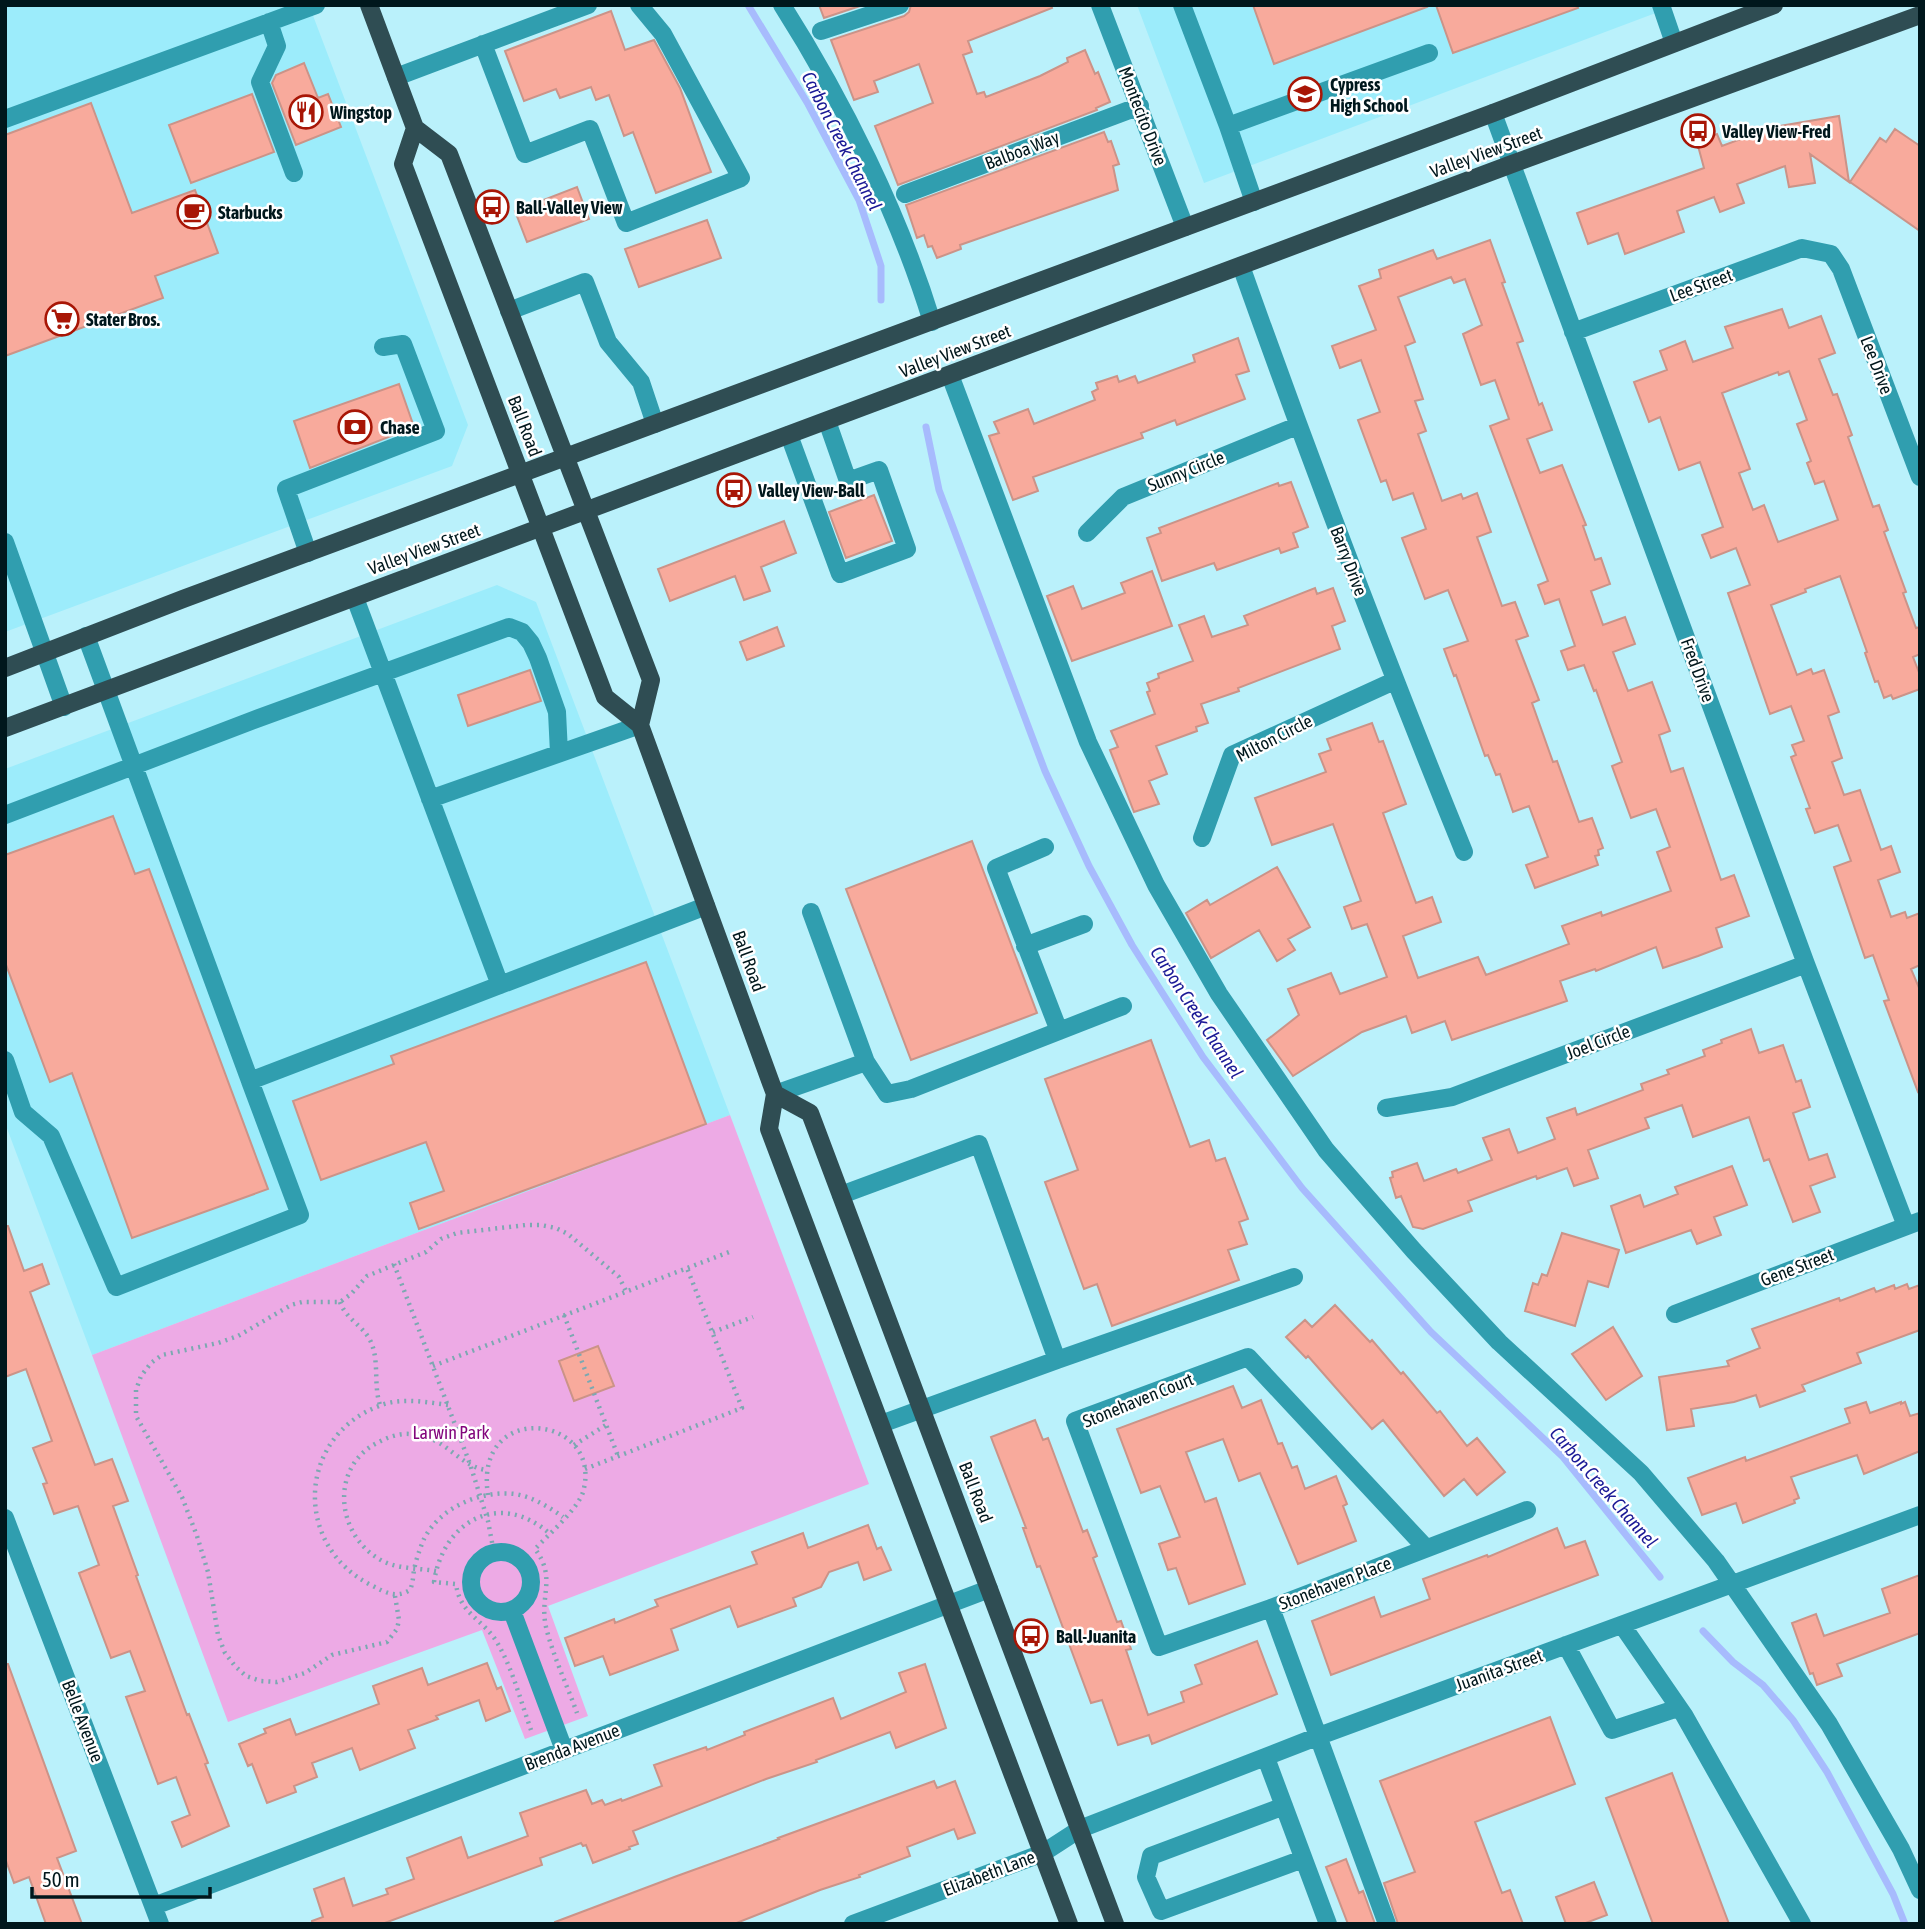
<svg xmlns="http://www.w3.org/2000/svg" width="1925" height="1929" viewBox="0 0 1925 1929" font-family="'Asap Condensed',sans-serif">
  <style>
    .built { fill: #9cecfb }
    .green { fill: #edaae5 }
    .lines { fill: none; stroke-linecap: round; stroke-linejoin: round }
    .stream { stroke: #a7bbfd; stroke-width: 7 }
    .building { fill: #f8aa9c; stroke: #cb9388; stroke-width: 2; fill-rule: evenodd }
    .path { stroke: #7ca8b1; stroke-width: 4.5; stroke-dasharray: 2 5; stroke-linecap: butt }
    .minor { stroke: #309eaf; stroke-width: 18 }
    .major { stroke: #2f4d53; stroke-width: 18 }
    .labels { text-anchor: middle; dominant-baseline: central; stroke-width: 5; stroke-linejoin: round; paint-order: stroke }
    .poi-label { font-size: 18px; font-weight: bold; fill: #00171c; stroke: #fff; text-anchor: start }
    .street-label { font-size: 18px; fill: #00171c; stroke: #fff }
    .park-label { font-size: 18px; fill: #82057c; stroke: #fff }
    .water-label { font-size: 19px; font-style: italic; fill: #1b1a96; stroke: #fff }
  </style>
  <rect width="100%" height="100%" fill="#baf1fb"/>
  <!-- built -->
  <path class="built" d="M5,5H309L468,425L452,466L5,632Z
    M1137,5H1677L1204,183Z
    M497,585L536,602L730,1115L92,1355L5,1123V769Z"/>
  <!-- green -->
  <path class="green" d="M730,1115L869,1484L548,1606L588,1716L525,1739L482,1630L228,1722L92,1355Z"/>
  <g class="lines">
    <!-- stream -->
    <path class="stream" d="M748,5L808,104L859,200L881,266V300
      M926,427L939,490L1045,771L1089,866L1132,945L1203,1057L1302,1188L1431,1332L1563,1457L1660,1577
      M1703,1631L1733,1662L1763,1685L1793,1720L1827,1772L1893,1894L1905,1924"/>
  </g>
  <!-- building -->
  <path class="building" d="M819,5H863L824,18Z
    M911,5H1051L1052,8L968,41L972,52L963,55L977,94L984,92L986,97L1040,76L1068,62L1067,58L1085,50L1095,74L1098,72L1110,102L1096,108L1097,110L898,185L875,126L933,103L919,64L874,81L878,92L854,100L831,40L904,16L909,12Z
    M1253,5H1426L1427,7L1274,64Z
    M1436,5H1577L1578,8L1453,53Z
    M611,11L625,50L654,40L680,88L711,172L656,193L633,132L624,136L609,95L596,100L591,87L560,98L556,89L524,101L505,51Z
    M304,63L318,98L328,94L341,127L296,145L272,83L276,75Z
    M252,94L274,152L191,183L169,125Z
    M91,103L132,213L195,190L218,253L155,276L163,298L5,356V135Z
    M1839,116L1849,182L1810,154L1815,183L1789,187L1785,166L1737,184L1744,203L1720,212L1714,197L1677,211L1684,232L1625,254L1618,233L1588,244L1577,213L1704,168L1697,142L1717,134L1722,146L1773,127Z
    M1895,129L1920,146V231L1850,182L1880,138L1886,142Z
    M1104,132L1108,142L1111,141L1119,164L1113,166L1118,190L960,245L961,249L937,258L932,246L928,247L924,235L917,238L906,205Z
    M577,187L589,219L527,242L515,211Z
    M707,220L721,258L639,287L625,249Z
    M1490,240L1505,282L1502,283L1523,341L1517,343L1539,405L1542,403L1552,430L1527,439L1540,473L1562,465L1586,525L1583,526L1595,560L1601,558L1610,584L1591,591L1603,625L1625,617L1635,644L1613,652L1628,691L1652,682L1670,731L1659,735L1671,772L1683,768L1721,880L1734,875L1749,916L1716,928L1722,947L1698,956L1663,968L1656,947L1596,971L1595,969L1560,981L1567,1001L1452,1040L1445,1021L1412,1033L1406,1016L1362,1032L1293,1076L1267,1040L1299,1015L1288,989L1331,973L1340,994L1387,977L1367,924L1352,929L1344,907L1361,901L1333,824L1272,845L1255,798L1326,772L1319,754L1331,750L1327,739L1372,723L1379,742L1383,741L1406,804L1383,813L1416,903L1432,897L1441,922L1403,936L1418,978L1478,957L1486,975L1569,944L1562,926L1601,912L1602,916L1671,891L1657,852L1670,847L1656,809L1631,818L1612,766L1622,762L1596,690L1594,691L1584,665L1568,670L1561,651L1575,646L1559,599L1545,604L1538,585L1548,581L1490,426L1509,419L1495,380L1481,385L1463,334L1482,325L1465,279L1454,283L1451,277L1398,297L1415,342L1405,346L1423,399L1415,401L1426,431L1418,434L1442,501L1461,494L1463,499L1477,493L1491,532L1477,537L1502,606L1515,602L1528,636L1516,640L1539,700L1532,703L1553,762L1557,761L1579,822L1592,818L1603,848L1598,850L1599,855L1595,856L1598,865L1535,888L1526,865L1548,857L1529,806L1513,812L1500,774L1496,775L1488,755L1485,756L1456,675L1454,676L1444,649L1468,641L1459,618L1448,590L1425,599L1402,538L1426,529L1413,493L1393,500L1386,480L1381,482L1358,420L1380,412L1361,360L1340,368L1332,346L1376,330L1359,286L1381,278L1379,270L1433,250L1437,259Z
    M1782,309L1789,328L1821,316L1835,353L1819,359L1833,395L1837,394L1852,435L1848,437L1873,507L1879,505L1888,530L1884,532L1906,592L1903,593L1916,628L1920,627V654L1913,657L1920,675V689L1893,699L1891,695L1884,698L1878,681L1875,682L1865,653L1867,652L1840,576L1805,589L1806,592L1771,605L1797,675L1811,669L1813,674L1824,670L1839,712L1828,716L1842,758L1832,762L1844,795L1860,790L1881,850L1891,846L1900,872L1878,880L1891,917L1905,912L1907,918L1920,913V965L1911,969L1920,990V1091L1918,1092L1884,1001L1889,1000L1873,955L1865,958L1834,867L1851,861L1838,825L1815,833L1806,809L1810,808L1791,757L1796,755L1792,745L1804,741L1791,706L1770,714L1728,593L1750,585L1736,548L1711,558L1702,535L1723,527L1700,462L1679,470L1660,417L1649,422L1634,382L1667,370L1660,351L1685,341L1693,362L1733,348L1725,327ZM1789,371L1807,420L1797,424L1811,461L1807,463L1815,484L1824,481L1838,520L1778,542L1764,505L1753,510L1739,473L1750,469L1722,393L1778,372L1779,375Z
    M1238,338L1249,371L1236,375L1245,399L1177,425L1175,420L1141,433L1143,438L1033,477L1038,491L1013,500L989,436L999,433L994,422L1028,409L1034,424L1095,400L1092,392L1098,389L1096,383L1117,376L1119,382L1135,376L1138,383L1195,362L1193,355Z
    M399,384L414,427L310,468L294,421Z
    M1291,482L1308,527L1293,533L1298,547L1281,553L1279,548L1217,570L1214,563L1162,581L1147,538L1161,533L1159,528L1278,483L1279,486Z
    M874,495L892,541L846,558L829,512Z
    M784,521L796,553L761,567L770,591L744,600L735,576L670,601L658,569Z
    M1152,571L1172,626L1072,661L1047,596L1073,586L1082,609L1125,593L1121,583Z
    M1315,588L1317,594L1333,588L1345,621L1332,626L1340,649L1238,688L1239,691L1201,704L1208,723L1196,727L1197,731L1156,746L1167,774L1149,781L1159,804L1134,812L1110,750L1118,747L1111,731L1155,714L1147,692L1150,691L1147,683L1159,678L1158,674L1193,661L1179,625L1204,616L1212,637L1248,625L1244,616Z
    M777,627L784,646L747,660L740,642Z
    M530,670L541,701L468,726L458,695Z
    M113,816L135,874L149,869L268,1189L132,1238L72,1073L50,1082L5,962V855Z
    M972,841L1037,1013L911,1060L846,889Z
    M1277,867L1310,927L1288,939L1295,950L1277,961L1259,930L1211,958L1186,913L1207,900L1210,905Z
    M646,962L706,1124L419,1229L410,1203L444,1191L426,1142L321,1180L293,1101L394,1064L391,1056Z
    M1751,1029L1759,1053L1783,1045L1796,1082L1801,1080L1810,1107L1793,1113L1809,1160L1827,1154L1835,1177L1810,1186L1820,1212L1793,1222L1769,1159L1764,1161L1749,1117L1693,1137L1682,1105L1645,1118L1649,1128L1588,1150L1598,1178L1574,1186L1567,1168L1537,1179L1536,1176L1468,1201L1472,1211L1423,1229L1413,1227L1401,1196L1396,1198L1390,1178L1393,1177L1392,1172L1417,1163L1424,1181L1456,1169L1458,1173L1492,1160L1483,1138L1509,1129L1518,1153L1555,1139L1547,1118L1575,1108L1577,1115L1643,1090L1641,1084L1669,1074L1667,1070L1705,1056L1703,1050L1722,1043L1721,1040Z
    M1151,1040L1190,1147L1209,1140L1216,1161L1225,1158L1248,1219L1239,1222L1247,1244L1228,1250L1239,1280L1112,1326L1097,1284L1084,1289L1045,1182L1078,1170L1045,1079Z
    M1732,1166L1747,1205L1714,1217L1721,1235L1697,1244L1691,1230L1626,1253L1611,1206L1640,1195L1644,1207L1678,1194L1675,1187Z
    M5,1226H8L24,1271L42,1264L49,1284L30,1292L95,1465L112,1459L128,1501L113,1506L138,1575L136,1576L187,1715L189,1714L208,1763L205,1764L229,1826L182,1847L172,1822L190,1815L176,1777L158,1784L126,1697L145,1691L130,1651L111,1658L79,1573L99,1565L78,1506L54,1514L43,1484L47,1483L33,1448L52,1441L26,1369L5,1377Z
    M1562,1233L1619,1250L1608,1287L1588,1281L1575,1326L1525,1311L1533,1283L1538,1285L1542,1274L1547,1276Z
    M1907,1284L1909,1289L1920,1285V1330L1857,1353L1861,1363L1802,1385L1805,1391L1760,1407L1756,1395L1734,1402L1691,1409L1694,1426L1667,1430L1659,1377L1729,1366L1727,1361L1760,1348L1752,1329L1839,1298L1840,1301L1874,1288L1876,1292L1894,1285L1895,1289Z
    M1335,1305L1370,1342L1372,1340L1401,1374L1403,1372L1437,1413L1440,1411L1467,1446L1477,1438L1505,1472L1477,1495L1464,1479L1444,1496L1383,1420L1372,1429L1308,1356L1306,1358L1286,1337L1305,1320L1312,1327Z
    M1613,1327L1642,1376L1606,1400L1572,1354Z
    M598,1346L614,1386L574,1401L559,1361Z
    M1233,1386L1242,1408L1261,1400L1278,1444L1282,1443L1292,1468L1297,1466L1305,1489L1336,1476L1347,1504L1343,1506L1356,1541L1298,1564L1260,1473L1239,1481L1223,1439L1186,1452L1205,1502L1216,1498L1245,1584L1189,1604L1176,1568L1168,1570L1159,1544L1180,1537L1160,1486L1141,1493L1117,1429Z
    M1866,1402L1870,1413L1901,1402V1404L1905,1402L1910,1416L1920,1413V1451L1864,1474L1857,1455L1791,1477L1799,1498L1794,1500L1795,1503L1743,1523L1736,1503L1702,1515L1688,1478L1745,1457L1746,1461L1850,1423L1845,1409Z
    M1035,1420L1043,1440L1048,1438L1083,1532L1087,1530L1097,1556L1093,1558L1117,1622L1121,1621L1131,1649L1126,1650L1148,1715L1184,1702L1181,1692L1202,1684L1195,1665L1257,1641L1277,1694L1152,1744L1149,1735L1118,1745L1102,1700L1091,1703L1040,1566L1037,1567L1023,1528H1026L991,1437Z
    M868,1525L877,1549L881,1547L891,1570L864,1580L858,1562L829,1572L821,1587L793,1598L796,1606L738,1627L730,1606L671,1629L678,1650L610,1675L603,1656L575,1666L565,1638L614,1619L615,1623L658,1606L655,1600L757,1564L752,1552L803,1533L808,1548Z
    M1557,1528L1565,1548L1585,1541L1598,1575L1331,1675L1312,1621L1374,1597L1381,1617L1430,1599L1423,1579L1487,1555L1488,1557Z
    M1920,1575V1633L1837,1664L1842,1676L1817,1685L1813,1673L1810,1674L1792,1623L1816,1614L1824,1636L1890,1613L1882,1589Z
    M487,1663L497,1689L501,1687L510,1711L486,1721L479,1700L436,1716L438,1719L408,1730L415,1748L360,1770L352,1748L312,1763L317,1777L294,1786L296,1792L267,1803L252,1764L248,1766L239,1744L266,1733L264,1729L290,1719L296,1735L379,1704L373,1686L422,1668L428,1685Z
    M5,1664H8L76,1851L57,1858L82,1924H46L29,1877L14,1883L5,1858Z
    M925,1664L946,1728L896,1748L890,1732L816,1760L817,1762L766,1779L633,1831L638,1844L629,1847L630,1849L593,1863L586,1845L583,1846L581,1843L540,1858L542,1865L382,1924H312V1921L323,1917L314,1889L344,1878L353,1906L388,1894L386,1889L414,1879L407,1858L461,1837L468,1858L528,1836L520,1813L586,1790L592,1804L602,1800L605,1805L621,1799L622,1801L662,1786L654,1765L706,1747L707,1750L745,1735L744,1732L833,1698L841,1719L906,1692L899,1673Z
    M1550,1717L1575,1784L1475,1822L1502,1893L1510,1890L1523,1924H1398L1384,1883L1415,1872L1380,1781Z
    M1672,1773L1729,1924H1653L1606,1798Z
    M934,1781L937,1788L955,1781L975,1833L958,1839L954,1829L907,1847L910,1856L859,1875L860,1877L820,1890L734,1924H555V1922L677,1876L779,1839L778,1838Z
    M1346,1859L1359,1893L1363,1891L1375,1924H1348L1326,1867Z
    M1594,1882L1607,1915L1583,1924H1566L1556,1897Z"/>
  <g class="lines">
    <!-- path -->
    <path class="path" d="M394,1264L470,1464L488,1521L494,1553
      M340,1302C346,1319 362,1325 370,1340C380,1360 373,1384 380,1405
      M564,1315L618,1456
      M713,1332L753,1317
      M433,1366L729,1252
      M448,1405C425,1402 400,1397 379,1406C297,1437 293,1546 371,1585C385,1592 395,1599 410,1590C413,1583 413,1577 414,1570C416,1560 420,1548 424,1539C440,1507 481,1490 515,1494C533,1497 549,1507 563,1517
      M574,1445L606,1425
      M585,1469L742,1408L687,1268
      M488,1495C473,1398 605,1415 583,1492C578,1509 548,1535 535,1549C557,1578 539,1596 546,1627C553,1656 567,1685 577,1713
      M436,1571C417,1568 395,1569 379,1559C335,1533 330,1465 379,1442C388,1437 400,1433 410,1434C445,1435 458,1466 486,1470
      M395,1596L399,1620L397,1629L387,1642L332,1655L305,1673L277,1682L261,1681L246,1676L235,1666L225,1653L218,1635L208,1572L197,1536L182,1497L136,1416V1390L141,1376L151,1363L162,1355L218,1343L238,1336L291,1305L302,1302H340L351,1294L367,1276L426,1252L441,1239L457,1233L526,1225H541L556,1228L568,1234L619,1277L626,1291
      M531,1730C521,1702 513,1670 498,1644C484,1619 460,1615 456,1584L434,1582C443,1521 499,1490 549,1533"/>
    <!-- minor -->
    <path class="minor" d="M782,5C843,101 899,214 932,322
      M1100,5L1185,227
      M1182,5L1228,126L1254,202
      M1661,5L1674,43
      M269,22L277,46L260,82L294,173
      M821,31L900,5
      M483,44L525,154L590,129L626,223L741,178L663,34L639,5
      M396,77L588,5
      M1493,113L1806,964L1906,1226
      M5,119L316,5
      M1228,126L1429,53
      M905,194L1140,106
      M1241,266C1311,463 1385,658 1464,852
      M509,311L585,282L608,342L641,382L655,424
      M1573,332L1802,248L1831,254L1841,269L1920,477
      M950,375L1088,742L1156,885L1219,994L1326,1150L1414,1251L1499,1342L1641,1473L1716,1561L1829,1724L1901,1849L1920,1890
      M789,435L840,574L907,549L879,470L848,481L827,421
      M1087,533L1123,497L1297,426
      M5,542L64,707
      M308,553L286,489L436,431L403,344L383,347
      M355,598L500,985
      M86,636L250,1081L706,906
      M430,799L640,725
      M5,815L259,718L509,627L522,632L531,643L538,658L557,712L559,753
      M1202,838L1232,755L1394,681
      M1045,847L996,868L1059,1031
      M811,912L866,1062
      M1025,946L1084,924
      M5,1060L23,1112L51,1136L116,1287L300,1215L250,1081
      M775,1094L866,1062L887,1094L911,1089L1123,1006
      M1386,1108L1452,1097L1806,964
      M841,1195L979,1144L1057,1360L881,1424
      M1675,1314L1920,1221
      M1057,1360L1294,1277
      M5,1518L160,1924
      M471 1582a30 30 0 1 1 60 0a30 30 0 1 1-60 0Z
      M1271,1608L1159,1647L1075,1421L1248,1357L1426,1548
      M512,1611L564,1750
      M1622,1625L1684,1715L1802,1924
      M1566,1645L1612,1730L1678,1708
      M1266,1758L1328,1924
      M1284,1806L1151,1856L1146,1877L1161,1911L1303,1859
      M154,1906L989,1589
      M853,1924L1043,1853L1080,1829L1319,1736L1920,1515
      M1387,1924L1271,1608L1527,1510"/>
    <!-- major -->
    <path class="major" d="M369,5L415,128L449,154L651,680L640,725
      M415,128L403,164L605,697L640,725L775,1094L769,1129L1069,1924
      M5,668L183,599L1493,113L1774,5
      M5,728L1512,164L1920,15
      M775,1094L810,1113L1115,1924"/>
  </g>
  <!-- icons -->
  <defs>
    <symbol id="school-ring" viewBox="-11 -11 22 22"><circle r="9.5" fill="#fff" stroke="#a81606" stroke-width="1.5"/><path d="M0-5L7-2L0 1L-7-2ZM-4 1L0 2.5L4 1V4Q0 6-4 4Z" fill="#a81606"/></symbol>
    <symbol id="restaurant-ring" viewBox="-11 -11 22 22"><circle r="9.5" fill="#fff" stroke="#a81606" stroke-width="1.5"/><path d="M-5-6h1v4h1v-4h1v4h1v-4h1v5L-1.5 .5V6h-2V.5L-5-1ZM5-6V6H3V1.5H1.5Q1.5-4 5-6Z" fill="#a81606"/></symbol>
    <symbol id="bus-ring" viewBox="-11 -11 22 22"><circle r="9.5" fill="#fff" stroke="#a81606" stroke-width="1.5"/><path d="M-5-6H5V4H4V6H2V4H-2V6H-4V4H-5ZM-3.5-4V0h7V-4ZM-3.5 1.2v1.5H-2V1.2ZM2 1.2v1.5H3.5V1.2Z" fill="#a81606"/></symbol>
    <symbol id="cafe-ring" viewBox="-11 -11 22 22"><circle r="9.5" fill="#fff" stroke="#a81606" stroke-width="1.5"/><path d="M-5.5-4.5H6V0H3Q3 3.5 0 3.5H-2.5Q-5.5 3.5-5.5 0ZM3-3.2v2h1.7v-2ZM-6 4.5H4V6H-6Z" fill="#a81606"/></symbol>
    <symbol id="supermarket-ring" viewBox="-11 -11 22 22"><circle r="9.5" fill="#fff" stroke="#a81606" stroke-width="1.5"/><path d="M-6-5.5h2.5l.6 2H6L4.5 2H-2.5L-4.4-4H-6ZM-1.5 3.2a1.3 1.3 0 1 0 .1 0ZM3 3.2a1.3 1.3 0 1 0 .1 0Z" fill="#a81606"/></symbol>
    <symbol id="bank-ring" viewBox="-11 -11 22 22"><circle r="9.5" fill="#fff" stroke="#a81606" stroke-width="1.5"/><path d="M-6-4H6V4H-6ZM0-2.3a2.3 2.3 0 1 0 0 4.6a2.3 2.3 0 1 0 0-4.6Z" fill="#a81606"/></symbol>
  </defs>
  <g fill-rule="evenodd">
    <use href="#school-ring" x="1286" y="75" width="38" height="38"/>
    <use href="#restaurant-ring" x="287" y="93" width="38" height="38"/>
    <use href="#bus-ring" x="1679" y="112" width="38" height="38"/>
    <use href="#bus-ring" x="473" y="188" width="38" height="38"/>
    <use href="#cafe-ring" x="175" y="193" width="38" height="38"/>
    <use href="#supermarket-ring" x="43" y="300" width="38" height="38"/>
    <use href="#bank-ring" x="336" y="408" width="38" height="38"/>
    <use href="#bus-ring" x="715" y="471" width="38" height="38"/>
    <use href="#bus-ring" x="1012" y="1617" width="38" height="38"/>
  </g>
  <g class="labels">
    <!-- poi labels -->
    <g class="poi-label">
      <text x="1330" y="84">Cypress<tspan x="1330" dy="21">High School</tspan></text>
      <text x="330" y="112">Wingstop</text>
      <text x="1722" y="131">Valley View-Fred</text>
      <text x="516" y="207">Ball-Valley View</text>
      <text x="218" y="212">Starbucks</text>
      <text x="86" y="319">Stater Bros.</text>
      <text x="380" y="427">Chase</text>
      <text x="758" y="490">Valley View-Ball</text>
      <text x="1056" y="1636">Ball-Juanita</text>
    </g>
    <!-- street labels -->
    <g class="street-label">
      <text transform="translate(1143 116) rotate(69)">Montecito Drive</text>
      <text transform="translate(1022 150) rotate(-21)">Balboa Way</text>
      <text transform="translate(1486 152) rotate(-20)">Valley View Street</text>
      <text transform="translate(1701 285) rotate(-20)">Lee Street</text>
      <text transform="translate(955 351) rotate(-21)">Valley View Street</text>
      <text transform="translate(1877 365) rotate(69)">Lee Drive</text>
      <text transform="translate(525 426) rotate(69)">Ball Road</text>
      <text transform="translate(1186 471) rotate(-22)">Sunny Circle</text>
      <text transform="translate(424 549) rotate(-20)">Valley View Street</text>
      <text transform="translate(1349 561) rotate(69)">Barry Drive</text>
      <text transform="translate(1698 670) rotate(70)">Fred Drive</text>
      <text transform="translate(1274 738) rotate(-27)">Milton Circle</text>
      <text transform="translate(749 961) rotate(70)">Ball Road</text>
      <text transform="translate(1598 1042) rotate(-21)">Joel Circle</text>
      <text transform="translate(1797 1267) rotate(-21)">Gene Street</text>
      <text transform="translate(1138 1400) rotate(-22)">Stonehaven Court</text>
      <text transform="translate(976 1492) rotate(69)">Ball Road</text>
      <text transform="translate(1335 1583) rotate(-21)">Stonehaven Place</text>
      <text transform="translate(1499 1670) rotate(-20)">Juanita Street</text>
      <text transform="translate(83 1721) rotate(69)">Belle Avenue</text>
      <text transform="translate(572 1747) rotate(-21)">Brenda Avenue</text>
      <text transform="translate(989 1873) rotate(-21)">Elizabeth Lane</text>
    </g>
    <!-- park labels -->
    <g class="park-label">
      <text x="451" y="1432">Larwin Park</text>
    </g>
    <!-- water labels -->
    <g class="water-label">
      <text transform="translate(842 141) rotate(63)">Carbon Creek Channel</text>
      <text transform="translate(1197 1012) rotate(57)">Carbon Creek Channel</text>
      <text transform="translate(1604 1487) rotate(49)">Carbon Creek Channel</text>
    </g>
  </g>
  <!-- border -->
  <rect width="1925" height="1929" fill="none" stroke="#00171c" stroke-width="14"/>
  <!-- scale -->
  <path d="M32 1887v10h178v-10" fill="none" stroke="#00171c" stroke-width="3.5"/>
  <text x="42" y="1887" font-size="21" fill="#00171c" stroke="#ffffff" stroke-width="5" paint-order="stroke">50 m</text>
</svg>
